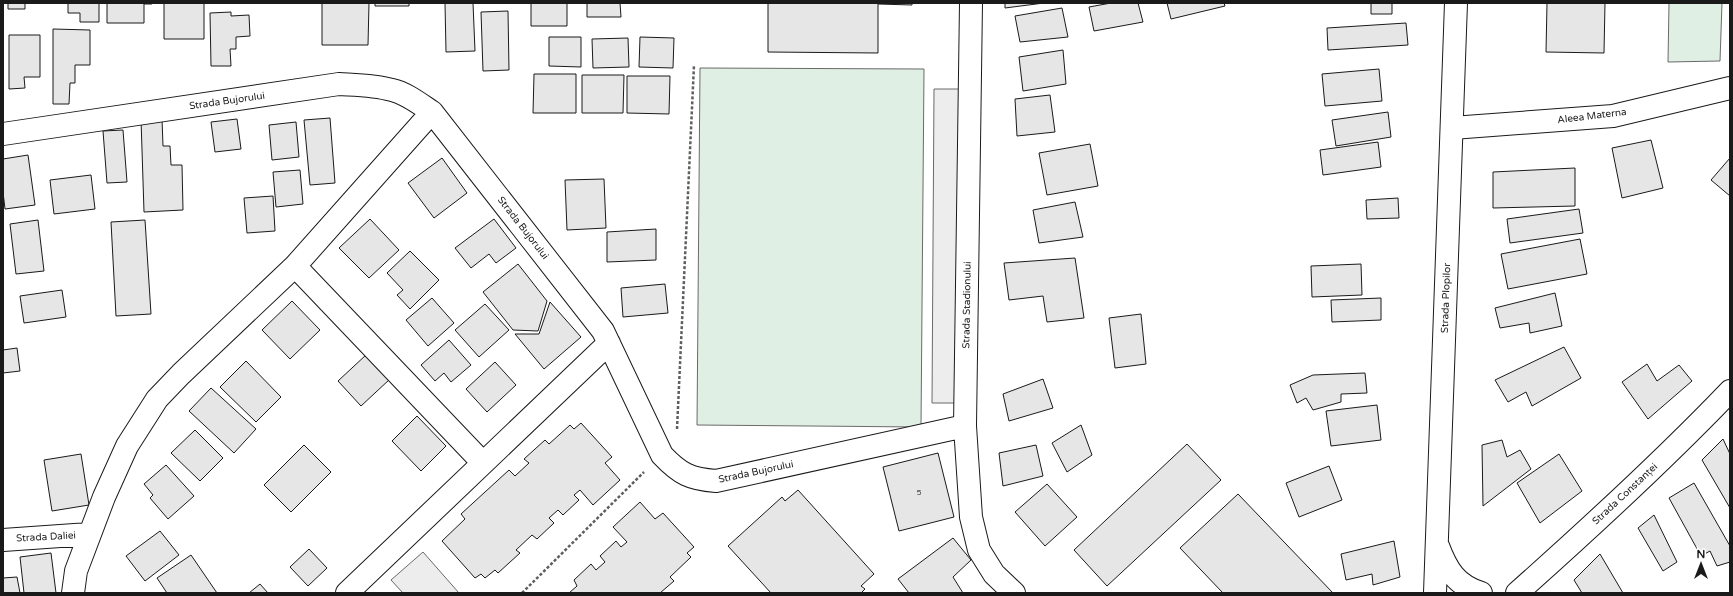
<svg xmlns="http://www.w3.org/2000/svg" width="1733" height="596" viewBox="0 0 1733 596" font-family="'Varela Round',sans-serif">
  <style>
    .green { fill: #e0efe3; stroke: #6a6a6a }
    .parking { fill: #ededed; stroke: #6a6a6a }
    .building { fill: #e6e6e6; stroke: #1a1a1a }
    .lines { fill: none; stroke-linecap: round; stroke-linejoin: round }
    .minor-casing { stroke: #1a1a1a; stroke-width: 24 }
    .tertiary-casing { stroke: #1a1a1a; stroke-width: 24 }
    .path { stroke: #5f5f5f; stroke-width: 2.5; stroke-dasharray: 3 2; stroke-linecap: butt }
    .minor { stroke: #fff; stroke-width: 22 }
    .tertiary { stroke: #fff; stroke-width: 22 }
    .labels { text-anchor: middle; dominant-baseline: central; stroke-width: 3; stroke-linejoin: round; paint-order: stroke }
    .number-label { font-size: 8px; fill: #4d4d4d }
    .street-label { font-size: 10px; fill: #1a1a1a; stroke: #fff }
  </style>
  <rect width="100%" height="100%" fill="#fff"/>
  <!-- green -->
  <path class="green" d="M1669,3H1722L1720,61L1668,62Z
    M700,68L924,69L921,427L697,425Z"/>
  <!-- parking -->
  <path class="parking" d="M934,89H961L958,403H932Z
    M423,552L459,593H403L391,580Z"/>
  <!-- building -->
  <path class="building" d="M8,3H25V9H8Z
    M68,3H99V22H80V13H68Z
    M107,3H152V4H144V23H107Z
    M164,3H204V39H164Z
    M322,3H369L368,45H322Z
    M375,3H409V6H375Z
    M445,3H473L475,51L446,52Z
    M531,3H567V26H531Z
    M587,3H620L621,17H587Z
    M768,3H912V5L878,4V53L768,52Z
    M1005,3H1044L1005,8Z
    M1111,3H1138L1143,22L1094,31L1089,7Z
    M1167,3H1224L1225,6L1171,19Z
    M1371,3H1392V14H1371Z
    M1547,3H1605L1604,53L1546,52Z
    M1062,8L1068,37L1020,42L1015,16Z
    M508,11L509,70L483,71L481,12Z
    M231,12V16L249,15L250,36L236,37V49H230L231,66H211L210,13Z
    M1406,23L1408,45L1328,50L1327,28Z
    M53,29L90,30V65H75V83H70L69,104H53Z
    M9,35H40V77H24L25,88L9,89Z
    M549,37H581V67L549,66Z
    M640,37L674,38L673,68L639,67Z
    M628,38L629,67L593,68L592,39Z
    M1063,50L1066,84L1023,91L1019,57Z
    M1379,69L1382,101L1325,106L1322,74Z
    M534,74H576V113H533Z
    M582,75H624L623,113H582Z
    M627,76H670L669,114L627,113Z
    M1050,95L1055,132L1017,136L1015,99Z
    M1388,112L1391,137L1336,146L1332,120Z
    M330,118L335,183L310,185L304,120Z
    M141,119H162L163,146H170L171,165H182L183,210L144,212Z
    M237,119L241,149L215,152L211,122Z
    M296,122L299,157L272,160L269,125Z
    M123,130L127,182L107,183L103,131Z
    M1651,140L1663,188L1622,198L1612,148Z
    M1378,142L1381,167L1323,175L1320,150Z
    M1090,144L1098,186L1047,195L1039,153Z
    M28,155L35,205L5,209L3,192V159Z
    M442,158L467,193L434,218L408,183Z
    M1730,158V196L1711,180Z
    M1575,168V206L1493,208V172Z
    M300,170L303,204L276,207L273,172Z
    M91,175L95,209L54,214L50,180Z
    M604,179L606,228L567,230L565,180Z
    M273,196L275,231L247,233L244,198Z
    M1398,198L1399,218L1367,219L1366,200Z
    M1075,202L1083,237L1039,243L1033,210Z
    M1579,209L1583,233L1510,243L1507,219Z
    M370,219L399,250L369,278L339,248Z
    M494,219L516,248L496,263L489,254L471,268L455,248Z
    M38,220L44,271L16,274L10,224Z
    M145,220L151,314L116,316L111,222Z
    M656,229V260L607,262V232Z
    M1580,239L1587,274L1508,289L1501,254Z
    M410,251L439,280L410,309L397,295L403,290L387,273Z
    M1075,258L1084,318L1047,322L1043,296L1009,300L1004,263Z
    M518,264L547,301L538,331L513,330L483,292Z
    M1361,264L1362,295L1312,297L1311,266Z
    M665,284L668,313L623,317L621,288Z
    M62,290L66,317L24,323L20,296Z
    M1555,293L1562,326L1530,333L1529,323L1500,328L1495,308Z
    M432,298L454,323L428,346L406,320Z
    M1381,298V320L1332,322L1331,300Z
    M292,301L320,330L290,359L262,330Z
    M550,302L581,337L544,369L515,334H539Z
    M485,304L509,330L479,357L455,330Z
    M1141,314L1146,364L1115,368L1109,318Z
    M449,340L471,365L451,382L444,373L435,381L421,365Z
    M1564,347L1581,378L1532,406L1526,392L1508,402L1495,380Z
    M17,348L20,371L3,373V350Z
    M367,354L390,379L361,406L338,381Z
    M246,361L281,397L256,422L220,387Z
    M495,362L516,385L487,412L466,389Z
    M1647,364L1657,381L1679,365L1692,381L1648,419L1622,382Z
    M1365,373L1367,393L1341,394V402L1313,410L1306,398L1297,403L1290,385L1313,375Z
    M1043,379L1053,408L1009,421L1003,394Z
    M211,388L256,429L234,453L189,411Z
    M1377,405L1381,440L1331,446L1326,411Z
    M417,416L446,446L421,471L392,441Z
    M581,423L612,457L605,463L620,480L593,505L580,490L574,495L579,500L563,515L558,510L549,518L554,523L537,539L532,535L516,550L520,553L498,573L495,570L485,578L481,574L475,578L442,541L465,519L461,514L509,470L515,476L529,463L524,459L545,440L549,444L570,425L574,429Z
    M1081,425L1092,455L1067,472L1052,443Z
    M195,430L223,458L200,481L171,453Z
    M1723,439L1730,454V508L1702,460Z
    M1502,440L1507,457L1520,450L1531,469L1483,506L1482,445Z
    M1187,444L1221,480L1107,586L1074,550Z
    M304,445L331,472L291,512L264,485Z
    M1036,445L1043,476L1003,486L999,453Z
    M938,453L954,517L899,531L883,467Z
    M81,454L89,505L52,511L44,460Z
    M1559,454L1582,491L1540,523L1517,483Z
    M166,465L194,496L168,519L150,498L153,495L144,484Z
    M1329,466L1342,500L1299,517L1286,483Z
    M1694,483L1730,546V562L1717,566L1710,551L1701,556L1669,498Z
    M1047,484L1077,517L1045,546L1015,512Z
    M798,490L874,574L861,586L865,589L861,593H771L728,546L782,497L785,501Z
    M1238,494L1333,593H1223L1180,548Z
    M640,502L655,519L663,513L694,547L687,553L691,557L670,577L674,581L660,593H569L577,586L574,580L591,564L596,570L605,562L600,556L616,541L621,547L627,542L613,527Z
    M1654,515L1677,562L1663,571L1638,528Z
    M160,531L179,555L145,581L126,556Z
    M953,538L971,560L953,577L963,593H909L898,579Z
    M1394,541L1400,577L1373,585L1372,574L1346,580L1341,554Z
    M309,549L327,568L308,586L290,567Z
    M51,553L56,593H24L20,557Z
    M1600,554L1623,593H1582L1574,580Z
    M191,555L217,593H167L157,578Z
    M17,577L20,593H3V578Z
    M260,584L268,593H249Z"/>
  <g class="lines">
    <defs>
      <path id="minor" d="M971,3L965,426L971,517L979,550L994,574L1014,593
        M1452,128L1613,116L1730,88
        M3,134L339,84C357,85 375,85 392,90C406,93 420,104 432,112L603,331L662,455C680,474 690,479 716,481L965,426
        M295,266L483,463
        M3,540L89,534
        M73,593L76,571L104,497L127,446L157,399L181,374L295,266L432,112
        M347,593L609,343"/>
      <path id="tertiary" d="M1438,546C1447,570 1456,585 1481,593
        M1435,593L1456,3
        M1517,593C1590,528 1662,462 1730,391"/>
    </defs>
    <!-- minor casing -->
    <use href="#minor" class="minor-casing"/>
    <!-- tertiary casing -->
    <use href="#tertiary" class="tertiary-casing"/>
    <!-- path -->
    <path class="path" d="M677,429L694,65
      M522,593L644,472"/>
    <!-- minor -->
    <use href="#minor" class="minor"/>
    <!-- tertiary -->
    <use href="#tertiary" class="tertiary"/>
  </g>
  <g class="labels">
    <!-- number labels -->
    <g class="number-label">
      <text x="919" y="492">5</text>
    </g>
    <!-- street labels -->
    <g class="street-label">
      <text transform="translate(227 101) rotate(-8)">Strada Bujorului</text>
      <text transform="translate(1592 116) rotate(-7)">Aleea Materna</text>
      <text transform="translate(523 228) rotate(52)">Strada Bujorului</text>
      <text transform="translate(1446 298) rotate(-88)">Strada Plopilor</text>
      <text transform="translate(967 305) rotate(-89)">Strada Stadionului</text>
      <text transform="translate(756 472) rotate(-12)">Strada Bujorului</text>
      <text transform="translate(1625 494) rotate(-43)">Strada Constanței</text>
      <text transform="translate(46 537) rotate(-3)">Strada Daliei</text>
    </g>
  </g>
  <!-- border -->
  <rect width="1733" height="596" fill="none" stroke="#1a1a1a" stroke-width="8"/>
  <!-- north arrow -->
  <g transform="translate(1701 564)" stroke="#ffffff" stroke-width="3" paint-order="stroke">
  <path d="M0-3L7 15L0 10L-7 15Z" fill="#1a1a1a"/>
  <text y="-6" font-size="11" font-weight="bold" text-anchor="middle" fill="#1a1a1a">N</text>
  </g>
</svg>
